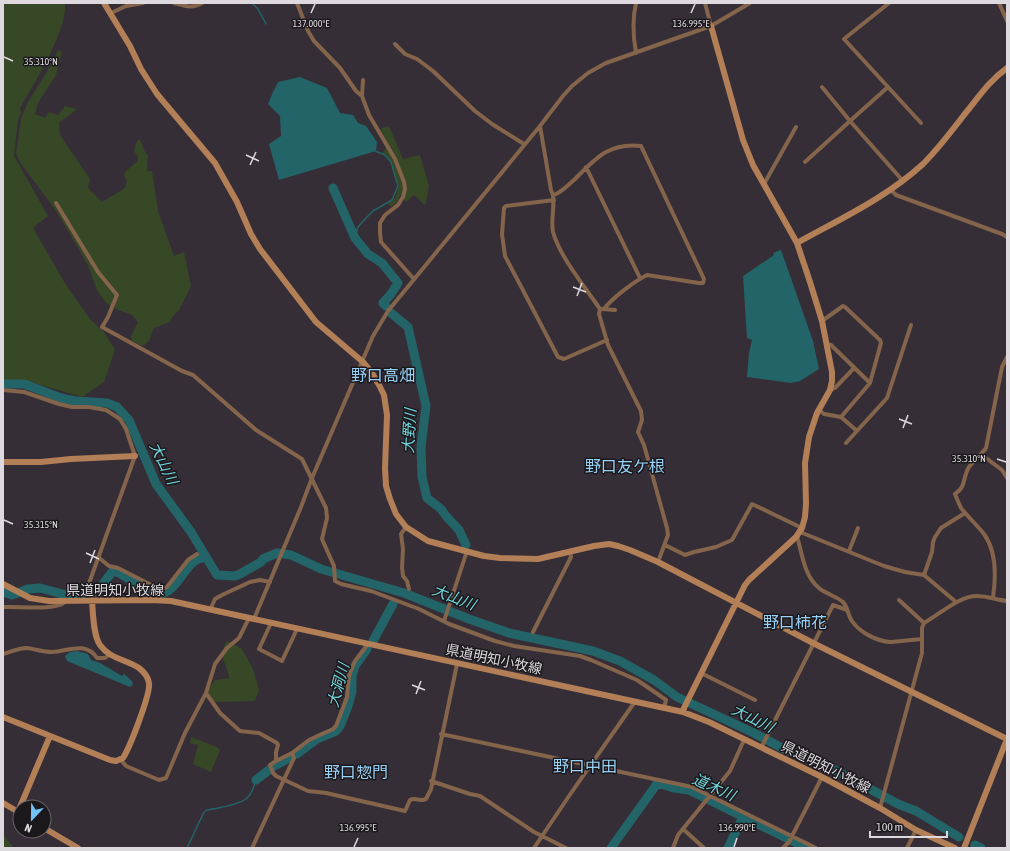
<svg xmlns="http://www.w3.org/2000/svg" width="1010" height="851" viewBox="0 0 1010 851" font-family="'Asap Condensed','Noto Sans JP',sans-serif">
  <style>
    .green { fill: #374826 }
    .water { fill: #226468 }
    .lines { fill: none; stroke-linecap: round; stroke-linejoin: round }
    .stream { stroke: #226468; stroke-width: 1.5 }
    .river { stroke: #226468; stroke-width: 9 }
    .street { stroke: #84644b; stroke-width: 4 }
    .secondary { stroke: #b37f56; stroke-width: 6 }
    .ticks { fill: none; stroke: #ded8df; stroke-width: 1.5 }
    .labels { text-anchor: middle; dominant-baseline: central; stroke-width: 3; stroke-linejoin: round; paint-order: stroke }
    .street-label { font-size: 14px; fill: #ded8df; stroke: #1b181c }
    .water-label { font-size: 15px; font-style: italic; fill: #71d7dd; stroke: #1b181c }
    .quarter-label { font-size: 16px; fill: #99d2f8; stroke: #1b181c }
    .ticks-label { font-size: 10px; text-anchor: middle; fill: #ded8df; stroke: #1b181c; stroke-width: 3; stroke-linejoin: round; paint-order: stroke }
  </style>
  <rect width="100%" height="100%" fill="#362e37"/>
  <!-- green -->
  <path class="green" d="M3,3H65C68,29 34,84 20,108L21,113L18,120L14,156L48,216L33,228L66,285L90,319L104,332L115,350L104,382L82,397L48,387L26,381L9,382L3,381Z
    M58,50L62,51L56,75L38,103L35,114L45,118L49,112L58,115L65,106L77,109L59,123L60,135L90,179L88,188L102,202L125,188L127,181L124,175L126,171L138,161V157L134,151L137,141L140,139L144,150L148,156L147,171H152L158,211L174,256L184,252L191,286L179,310L172,317L170,322L154,328L149,341L143,346L132,341L131,336L138,322L132,315L118,310L106,303L97,290L88,265L57,212L21,164L16,154L21,118L28,102L51,65Z
    M389,126L403,159L420,155L429,186L426,203L424,205L419,199L414,195L406,202L401,195L396,203L391,207L388,203L395,198L399,186L391,162L386,154L382,153L389,145L380,129Z
    M227,641L242,649L253,669L259,690L255,701L215,702L207,692L215,680L230,678L221,653Z
    M191,737L217,747L220,750L211,772L193,764L198,745L190,743Z
    M3,834L14,848H3Z"/>
  <!-- water -->
  <path class="water" d="M300,77L327,88L340,113L353,115L358,123L366,126L377,142L376,151L279,180L269,144L281,136L280,116L268,104L273,92L278,82Z
    M781,250L813,341L819,369L800,381L791,383L747,377L749,353L752,340L747,338L743,276L774,255L773,253Z
    M77,651L88,654L91,660L100,663L122,676L124,674L132,681L133,685L130,687L67,661L65,656L70,652Z"/>
  <g class="lines">
    <!-- stream -->
    <path class="stream" d="M252,3L258,9L266,24
      M355,238L358,227L365,219L373,211L392,200L398,186L391,162L385,155L375,151
      M187,848L204,812L207,810C218,808 240,805 247,798C252,794 254,786 256,780"/>
    <!-- river -->
    <path class="river" d="M333,188L355,238L368,254L382,263L398,283L391,294L383,303L386,306
      M391,313L408,327L426,406L421,447L422,477L427,498L441,509L446,516L459,530L466,545
      M3,384H24L61,398L75,401L107,403L117,407L129,420L156,484L191,532L217,575L235,576L240,574L261,562L263,559L277,553L291,555L321,569L404,593L469,619L509,633L593,651L620,661L654,680L677,697L754,733L782,748L831,768L898,804L916,811L959,837
      M3,592L12,595L28,589L40,588L70,596L84,594L94,592L100,588L112,572L115,571C127,577 147,591 160,593C174,595 184,567 195,561C198,558 203,558 206,557
      M373,641L393,604
      M297,754L317,739L336,731L340,726L348,706L352,691V676L355,666L367,649
      M256,780L274,766L291,757
      M975,845L981,848
      M611,848L654,788L657,783L674,788L689,790L807,848
      M728,848L743,817"/>
    <!-- street -->
    <path class="street" d="M174,3C185,6 192,9 202,3
      M297,3L308,31L314,41L340,68L356,91L362,96L369,115L395,159L404,182L405,189L403,197L398,205L385,215L380,223V233L381,242L413,278
      M636,3C632,20 633,36 636,53
      M705,3L711,26
      M889,3L844,39L921,123
      M999,3L1007,21
      M111,13L126,6L143,3
      M395,44L405,54L417,59L433,71L475,111L492,124L524,144
      M822,87L850,121L888,87
      M362,96L363,80
      M540,126L551,190C557,200 550,218 553,232C560,257 585,287 600,309L599,314L608,345L641,411L642,420L638,432L644,445L667,528L668,535L658,562
      M805,162L850,121L903,181
      M586,167L640,278
      M764,184L796,127
      M890,189L896,195L1002,234L1007,237
      M554,195C562,192 567,186 574,180C595,159 609,142 641,146L704,279L703,283H699L647,275C635,281 612,298 604,309
      M554,200L506,206L504,208L502,234L505,256L558,357L564,359L607,340
      M56,203L98,272L117,295L108,317L102,327L182,371L193,375L256,430L302,459L326,508L327,518L322,539L334,566L335,581L341,584L371,591L419,609L449,624L495,641L514,646L580,656L591,660L637,680L659,695L666,700L664,708
      M602,309L615,310
      M827,344L831,345L870,383
      M3,390L24,392L59,404L72,407H89L106,410L120,419L126,429L135,456L88,586L92,600
      M830,390L835,388L854,368
      M819,410L824,414L841,417L870,383L881,343L880,340L845,307L843,306L822,321
      M841,417L857,431
      M846,443L887,398L911,325
      M982,455L1002,470L1007,478
      M406,527L401,534L403,549L402,567L403,576L407,581L409,589
      M800,532L884,566L905,572L924,575L956,602
      M797,536C802,553 804,576 819,588C826,594 836,596 843,602C848,607 848,616 852,621C859,632 878,642 891,642C901,641 912,640 922,639
      M665,545L685,555L694,552L716,547L732,540L752,504L802,528
      M849,551L858,528
      M98,557L109,566L118,568L161,590L167,587L188,560L197,554
      M924,575L932,552L933,542L935,537L941,528L965,513
      M993,597C996,577 997,552 984,534C977,525 968,517 961,508C959,504 957,499 955,494C967,486 962,478 969,467C974,460 981,455 986,448L1002,367L1007,357
      M899,600L924,623
      M3,607C18,606 55,611 65,602
      M210,610L215,599L222,595L250,582L260,580L270,582
      M254,619L301,507L312,478L373,336L388,311L540,126L563,96L572,86L588,73L606,63L711,26L750,3
      M444,621L467,551
      M271,623L259,649L282,661L297,629
      M533,632L571,557L570,552
      M3,654C10,652 19,648 27,648C35,649 43,652 52,652C67,652 85,640 97,658H105L109,655
      M701,673L755,700
      M206,693L220,713L240,731L259,733L277,743L278,745L276,752V761L292,753
      M441,734L692,787L816,848
      M761,748L833,605L847,610
      M121,760L126,766L159,780L166,778L185,733L206,693L215,664L227,648L239,638L249,618
      M276,761L270,765L273,773L276,776L308,791L326,793L405,811L410,800C415,797 421,802 426,799L431,789L457,664
      M431,781L470,794L480,796L534,832L566,848
      M880,808L922,653V628L924,623C940,614 959,596 977,596C988,596 996,600 1007,601
      M683,829L704,848
      M252,848L294,758L292,753L309,740L333,729L336,726L347,697L349,675L355,661L368,644
      M534,848L569,796L634,703
      M673,848L678,835L730,771L744,740
      M783,848L789,842L822,777
      M907,848L916,830"/>
    <!-- secondary -->
    <path class="secondary" d="M104,3L130,46L141,69L157,94L215,163L237,202L251,234L260,249L316,322L363,362L372,373L379,385L384,395L387,415L385,468L386,486L390,499L396,514L406,527L428,541L484,556L500,558L538,559L594,546L609,544L618,546L630,550L658,562L813,643L1007,739
      M797,243C840,219 886,198 923,164C938,149 951,132 964,115C978,98 989,81 1007,68
      M3,462H41L71,459L135,456
      M3,584L30,598L49,601L151,600L171,601L683,712L709,722L822,777L880,808L916,830L955,848
      M683,712L684,708L745,585L749,580L796,537L802,528L805,517L806,504L805,463L809,437L817,413L830,390L832,381V372L822,321L810,282L797,243L753,165L743,140L711,26
      M3,717L110,760L116,761L123,758C130,747 151,693 149,683C148,677 143,671 139,668C125,659 110,659 100,645C93,635 93,612 92,600
      M3,803L20,813
      M20,807L50,736
      M44,828L78,848
      M964,848L1007,739"/>
  </g>
  <!-- ticks -->
  <path class="ticks" d="M311,13L315,4M691,13L695,4M4,57L13,61M246,155L259,161M250,165L256,152M573,287L586,292M577,296L582,283M899,419L912,424M903,428L908,415M997,459L1006,462M4,520L13,524M86,553L99,559M90,563L95,550M412,685L425,690M416,694L421,681M354,847L358,838M734,847L737,838"/>
  <g class="labels">
    <!-- street labels -->
    <g class="street-label">
      <text x="115" y="590">県道明知小牧線</text>
      <text transform="translate(494 659) rotate(12)">県道明知小牧線</text>
      <text transform="translate(826 767) rotate(27)">県道明知小牧線</text>
    </g>
    <!-- water labels -->
    <g class="water-label">
      <text transform="translate(409 431) rotate(-87)">大野川</text>
      <text transform="translate(164 463) rotate(64)">大山川</text>
      <text transform="translate(454 597) rotate(21)">大山川</text>
      <text transform="translate(338 685) rotate(-75)">大洞川</text>
      <text transform="translate(753 718) rotate(26)">大山川</text>
      <text transform="translate(714 787) rotate(24)">道木川</text>
    </g>
    <!-- quarter labels -->
    <g class="quarter-label">
      <text x="383" y="375">野口高畑</text>
      <text x="625" y="466">野口友ケ根</text>
      <text x="795" y="622">野口柿花</text>
      <text x="585" y="766">野口中田</text>
      <text x="356" y="772">野口惣門</text>
    </g>
  </g>
  <g class="ticks-label">
    <text x="311" y="27">137.000°E</text>
    <text x="691" y="27">136.995°E</text>
    <text x="41" y="65">35.310°N</text>
    <text x="969" y="462">35.310°N</text>
    <text x="41" y="528">35.315°N</text>
    <text x="358" y="831">136.995°E</text>
    <text x="737" y="831">136.990°E</text>
  </g>
  <!-- border -->
  <rect width="1010" height="851" fill="none" stroke="#ded8df" stroke-width="8"/>
  <!-- north arrow -->
  <g transform="translate(32 819) rotate(202)"><circle r="19" fill="#1b181c" stroke="#69656a"/>
  <path d="M0-3L7 15L0 10L-7 15Z" fill="#71c1f4"/>
  <text y="-6" font-size="11" font-weight="bold" text-anchor="middle" fill="#ded8df">N</text>
  </g>
  <!-- scale -->
  <path d="M870 831v6h77v-6" fill="none" stroke="#ded8df" stroke-width="2"/>
  <text x="876" y="831" font-size="12" fill="#ded8df" stroke="#1b181c" stroke-width="3" paint-order="stroke">100 m</text>
</svg>
